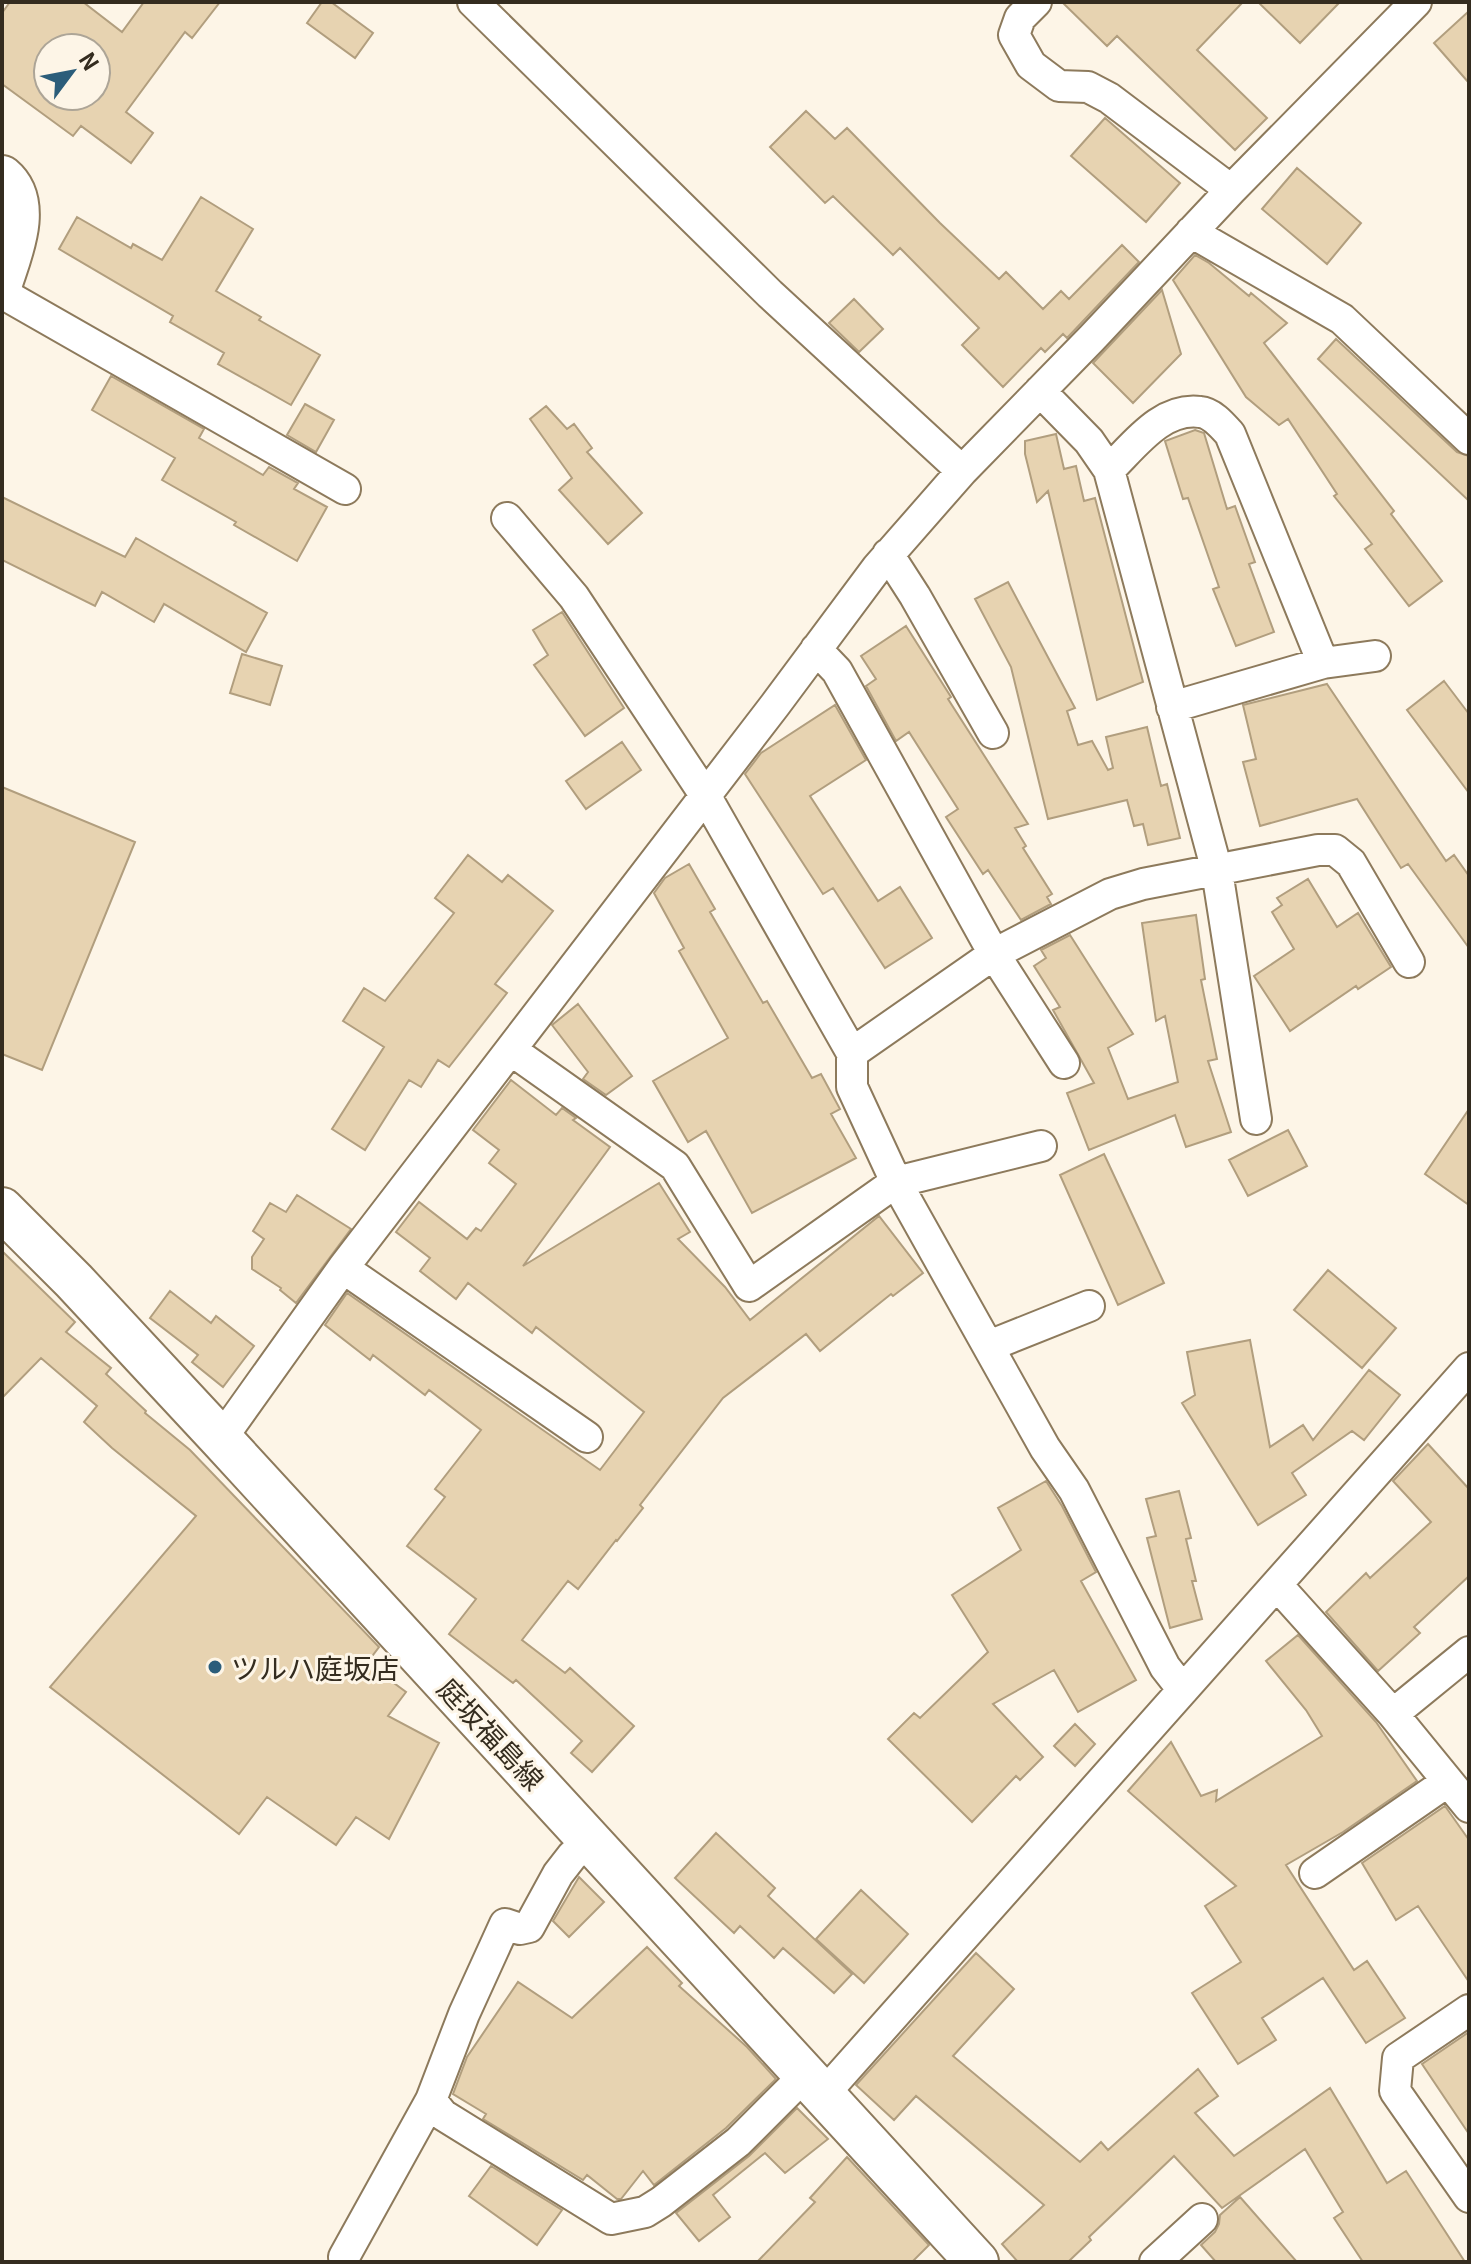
<svg xmlns="http://www.w3.org/2000/svg" width="1471" height="2264" viewBox="0 0 1471 2264" font-family="Georgia,'Noto Sans JP',serif">
  <style>
    .building { fill: #e7d3b1; stroke: #b19e7e; stroke-width: 2; fill-rule: evenodd }
    .lines { fill: none; stroke-linecap: round; stroke-linejoin: round }
    .minor-casing { stroke: #8d7a5c; stroke-width: 34 }
    .secondary-casing { stroke: #8d7a5c; stroke-width: 46 }
    .minor { stroke: #fff; stroke-width: 30 }
    .secondary { stroke: #fff; stroke-width: 42 }
    .poi-dot { fill: #2b5d7a; stroke: #fdf5e7; stroke-width: 3 }
    .labels { text-anchor: middle; dominant-baseline: central; stroke-width: 6; stroke-linejoin: round; paint-order: stroke }
    .poi-label { font-size: 28px; fill: #342c1f; stroke: #fdf5e7; text-anchor: start }
    .street-label { font-size: 28px; fill: #342c1f; stroke: #fdf5e7 }
  </style>
  <rect width="100%" height="100%" fill="#fdf5e7"/>
  <!-- building -->
  <path class="building" d="M10,2H83L122,32L144,2H220L192,38L185,32L126,112L153,133L131,163L81,126L73,136L2,84V13ZM48,48H96V96H48Z
    M322,2H331L373,33L355,58L307,23Z
    M1062,2H1243L1197,50L1267,118L1235,150L1117,36L1107,46Z
    M1258,2H1340L1300,43Z
    M1469,11V83L1434,43Z
    M806,111L835,139L847,128L940,223L999,279L1006,272L1043,309L1061,291L1069,299L1122,245L1139,262L1067,338L1063,334L1045,352L1041,348L1003,387L962,345L979,328L900,248L893,255L833,196L825,203L770,147Z
    M1105,118L1180,183L1146,222L1071,156Z
    M1297,168L1361,223L1327,264L1262,209Z
    M201,197L253,229L216,291L261,317L259,320L320,355L291,405L218,364L224,353L170,322L173,316L59,249L77,217L131,248L133,244L162,260Z
    M1195,255L1209,263L1249,296L1251,293L1287,323L1264,343L1394,511L1391,514L1442,581L1409,606L1365,549L1372,544L1334,496L1337,494L1288,419L1279,425L1246,397L1173,280Z
    M1162,290L1181,354L1133,403L1093,363Z
    M854,299L883,329L859,352L829,323Z
    M1336,339L1457,452L1469,456V501L1318,359Z
    M111,376L204,429L199,438L263,475L269,467L298,483L294,489L327,507L297,561L234,525L236,522L162,480L175,458L92,410Z
    M305,404L334,420L316,452L287,435Z
    M546,406L567,429L574,424L592,448L587,452L642,513L608,544L559,490L572,478L530,419Z
    M1195,430L1204,433L1227,509L1235,506L1255,562L1249,564L1274,632L1236,646L1213,589L1219,587L1188,498L1183,499L1165,441Z
    M1056,434L1064,469L1076,466L1084,501L1095,498L1143,682L1097,700L1048,491L1037,502L1025,454V441Z
    M2,497L125,557L136,538L267,613L246,652L164,604L154,622L102,592L95,606L2,560Z
    M1008,582L1075,708L1067,711L1078,745L1092,741L1108,770L1113,768L1106,737L1147,727L1161,786L1167,784L1180,838L1148,845L1143,824L1134,826L1127,800L1048,819L1011,667L975,599Z
    M562,612L624,708L585,736L534,665L548,655L533,630Z
    M906,626L951,697L948,699L1028,824L1015,828L1026,846L1023,848L1052,894L1047,897L1051,904L1021,920L988,870L983,874L946,817L958,809L909,732L896,741L866,686L876,679L861,656Z
    M242,654L282,666L270,705L230,693Z
    M1444,681L1469,714V793L1407,710Z
    M1327,684L1446,861L1454,855L1469,876V948L1408,864L1401,868L1357,799L1260,826L1243,762L1256,759L1243,705Z
    M835,705L866,760L810,796L878,901L900,887L932,938L885,968L833,888L823,894L745,774L761,753Z
    M622,742L641,770L586,809L566,781Z
    M2,787L135,842L42,1070L2,1054Z
    M468,855L502,882L508,875L553,911L495,984L507,993L449,1067L438,1060L421,1087L409,1080L365,1150L332,1129L384,1047L343,1021L364,988L385,1001L454,913L435,898Z
    M689,864L715,909L710,912L763,1003L767,1001L812,1078L821,1074L840,1109L831,1114L856,1158L752,1213L706,1131L688,1142L653,1081L728,1038L679,951L684,948L654,893L665,878Z
    M1308,879L1337,927L1358,913L1391,967L1358,989L1356,986L1290,1031L1254,976L1294,949L1272,912L1282,905L1277,898Z
    M1196,915L1205,979L1201,980L1217,1059L1208,1061L1231,1132L1186,1147L1175,1115L1089,1150L1067,1093L1094,1083L1053,1010L1060,1007L1034,966L1046,958L1041,950L1070,935L1133,1034L1108,1048L1128,1099L1178,1082L1165,1016L1156,1021L1142,923Z
    M578,1004L632,1076L606,1095L583,1079L588,1072L552,1025Z
    M511,1080L556,1115L562,1108L576,1118L573,1120L610,1147L523,1266L659,1183L690,1232L678,1239L725,1287L750,1320L879,1216L923,1273L893,1296L891,1294L820,1351L806,1334L723,1398L640,1505L643,1508L617,1541L616,1540L578,1589L568,1581L522,1640L565,1673L570,1668L634,1726L592,1772L571,1753L582,1741L516,1680L513,1683L449,1634L476,1599L407,1546L445,1497L435,1489L481,1430L429,1390L425,1395L373,1355L370,1360L325,1325L347,1293L600,1470L644,1412L536,1327L532,1333L468,1283L456,1299L420,1271L430,1258L396,1232L419,1202L467,1239L476,1228L481,1231L516,1184L489,1163L499,1150L473,1130Z
    M1469,1109V1205L1425,1174Z
    M1288,1130L1307,1166L1248,1196L1229,1160Z
    M1104,1154L1164,1283L1118,1305L1060,1175Z
    M297,1195L351,1229L296,1303L280,1290L281,1288L252,1269V1257L264,1239L253,1231L270,1203L286,1212Z
    M2,1251L75,1322L66,1332L111,1368L106,1374L146,1411L145,1413L190,1450L379,1647L367,1663L406,1692L388,1716L439,1743L389,1839L356,1817L336,1845L267,1797L239,1834L50,1687L196,1516L112,1448L84,1422L97,1406L41,1358L2,1398Z
    M1328,1270L1396,1328L1362,1368L1294,1310Z
    M170,1291L211,1323L216,1316L254,1346L223,1387L192,1362L198,1355L150,1318Z
    M1250,1340L1270,1447L1303,1425L1313,1440L1369,1370L1400,1395L1364,1440L1352,1431L1292,1473L1306,1495L1258,1525L1182,1403L1195,1395L1187,1352Z
    M1428,1444L1469,1489V1576L1414,1627L1420,1633L1378,1671L1326,1612L1366,1573L1370,1578L1431,1522L1393,1481Z
    M1046,1481L1062,1506L1096,1572L1081,1581L1136,1680L1078,1712L1054,1670L993,1704L1043,1757L1020,1780L1016,1776L972,1822L888,1739L914,1713L920,1718L988,1652L952,1595L1021,1550L998,1508Z
    M1179,1491L1191,1538L1186,1539L1196,1581H1192L1202,1619L1170,1628L1147,1538L1156,1536L1146,1499Z
    M1298,1635L1376,1722L1417,1781L1343,1832L1286,1865L1354,1970L1367,1961L1405,2018L1366,2043L1323,1978L1262,2018L1276,2040L1238,2064L1192,1993L1241,1962L1205,1906L1236,1886L1128,1791L1171,1742L1201,1796L1217,1790L1216,1801L1322,1736L1306,1710L1266,1661Z
    M1075,1724L1095,1744L1075,1766L1054,1746Z
    M1445,1806L1469,1840V1982L1418,1906L1396,1920L1362,1863Z
    M716,1833L775,1888L768,1896L852,1974L834,1993L783,1948L774,1958L740,1926L734,1933L675,1878Z
    M579,1877L604,1902L569,1937L553,1921Z
    M861,1890L908,1934L864,1983L816,1939Z
    M647,1947L682,1983L679,1986L747,2047L776,2079L726,2128L654,2185L643,2171L621,2199H617L587,2175L583,2180L483,2119L486,2114L453,2094L467,2057L518,1982L572,2018Z
    M976,1953L1014,1989L953,2056L1080,2162L1101,2142L1108,2150L1198,2069L1218,2096L1195,2113L1234,2156L1330,2088L1387,2183L1406,2171L1465,2262H1363L1334,2218L1343,2212L1305,2149L1222,2208L1174,2156L1089,2237L1091,2240L1068,2262H1018L1002,2244L1044,2205L916,2096L894,2120L856,2085Z
    M1469,2032V2134L1422,2064Z
    M797,2108L828,2139L785,2173L765,2153L713,2195L730,2217L699,2241L676,2213L749,2156Z
    M847,2157L929,2245L912,2262H757L815,2202L810,2198Z
    M491,2166L562,2210L537,2245L469,2196Z
    M1240,2197L1297,2262H1216L1201,2245L1215,2232L1219,2224L1220,2215Z"/>
  <g class="lines">
    <defs>
      <path id="minor" d="M473,2L770,294L962,471
        M1036,2L1020,18L1014,35L1031,65L1059,86L1088,87L1109,98L1231,190
        M1191,232L1342,319L1469,439
        M2,293L345,489
        M1040,391L1089,441L1109,470L1217,871L1256,1119
        M1109,470C1134,446 1161,407 1200,412C1212,413 1222,425 1230,434L1323,663
        M507,518L574,597L705,795L852,1053L994,954L1110,894L1143,884L1318,850H1335L1351,863L1409,962
        M888,554L915,596L993,733
        M816,649L837,671L994,954L1064,1063
        M1172,707L1323,663L1375,656
        M511,1050L675,1166L749,1286L896,1182L1041,1146
        M852,1053V1087L896,1182L1045,1448L1074,1490L1165,1667L1183,1690
        M343,1268L587,1437
        M989,1346L1089,1306
        M221,1439L343,1268L775,705L877,568L962,471L1092,338L1231,190L1416,2
        M1277,1585L1393,1714L1469,1807
        M1393,1714L1469,1652
        M1315,1873L1447,1782
        M1469,2010L1398,2058L1395,2091L1469,2197
        M823,2095L1469,1368
        M431,2100L443,2115L611,2219L645,2212L661,2202L738,2142L805,2075
        M344,2257L431,2100L464,2014L505,1924L520,1929L529,1927L558,1874L572,1856L590,1840
        M1155,2262L1202,2219"/>
      <path id="secondary" d="M2,177C32,202 12,250 2,280
        M2,1209L74,1281L221,1439L977,2262"/>
    </defs>
    <!-- minor casing -->
    <use href="#minor" class="minor-casing"/>
    <!-- secondary casing -->
    <use href="#secondary" class="secondary-casing"/>
    <!-- minor -->
    <use href="#minor" class="minor"/>
    <!-- secondary -->
    <use href="#secondary" class="secondary"/>
  </g>
  <!-- markers -->
  <circle class="poi-dot" cx="215" cy="1667" r="8"/>
  <g class="labels">
    <!-- poi labels -->
    <g class="poi-label">
      <text x="231" y="1667">ツルハ庭坂店</text>
    </g>
    <!-- street labels -->
    <g class="street-label">
      <text transform="translate(492 1733) rotate(47)">庭坂福島線</text>
    </g>
  </g>
  <!-- border -->
  <rect width="1471" height="2264" fill="none" stroke="#342c1f" stroke-width="8"/>
  <!-- north arrow -->
  <g transform="translate(72 72) rotate(58)"><circle r="38" fill="#fdf5e7" stroke="#ada597" stroke-width="2"/>
  <path d="M0-6L14 30L0 20L-14 30Z" fill="#2b5d7a"/>
  <text y="-12" font-size="22" font-weight="bold" text-anchor="middle" fill="#342c1f">N</text>
  </g>
</svg>
